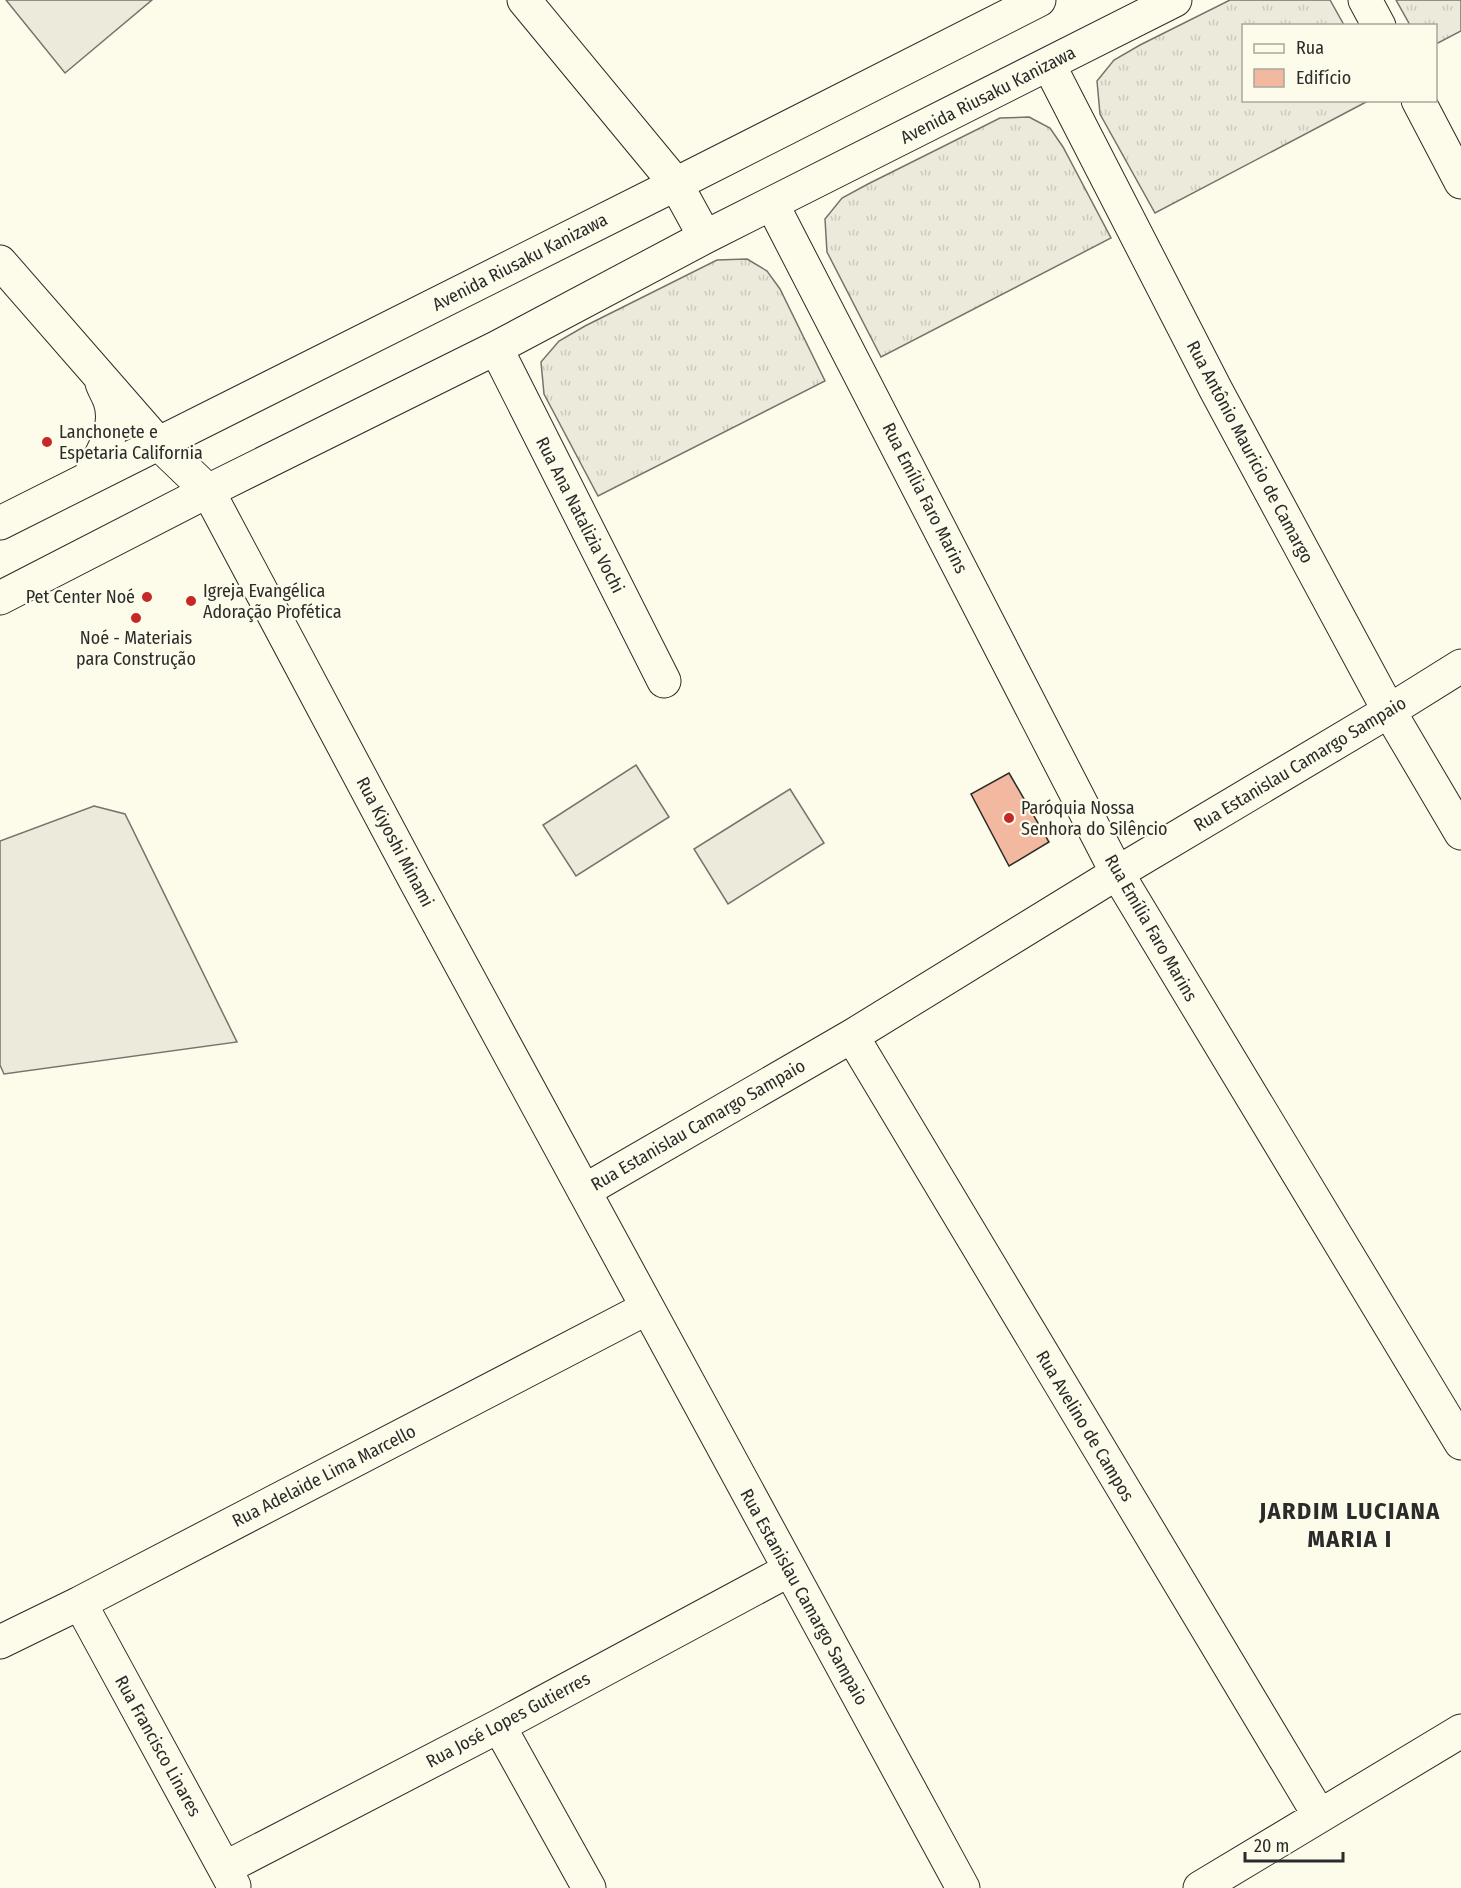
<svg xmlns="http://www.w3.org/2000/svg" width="1461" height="1888" viewBox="0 0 1461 1888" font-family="'Fira Sans Condensed',sans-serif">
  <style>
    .grass { fill: url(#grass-tufts); stroke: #74746e; stroke-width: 1.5 }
    .pitch { fill: #ecebdb; stroke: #74746e; stroke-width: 1.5 }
    .building { fill: #f2b8a0; stroke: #2b2b2b; stroke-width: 1.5 }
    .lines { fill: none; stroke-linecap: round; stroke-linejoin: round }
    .minor-casing { stroke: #2b2b2b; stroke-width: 35 }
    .minor { stroke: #fdfbea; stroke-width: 33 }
    .poi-dot { fill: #c62828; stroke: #fdfbea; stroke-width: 2 }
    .labels { text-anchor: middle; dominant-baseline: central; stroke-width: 4.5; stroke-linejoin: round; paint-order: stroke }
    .street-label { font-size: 18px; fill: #2b2b2b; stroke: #fdfbea }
    .poi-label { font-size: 18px; fill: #2b2b2b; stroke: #fdfbea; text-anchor: start }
    .district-label { font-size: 24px; font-weight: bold; letter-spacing: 1.5px; fill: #2b2b2b; stroke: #fdfbea }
  </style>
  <defs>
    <pattern id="grass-tufts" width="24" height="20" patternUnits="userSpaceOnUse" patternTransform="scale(1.5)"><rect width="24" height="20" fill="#ecebdb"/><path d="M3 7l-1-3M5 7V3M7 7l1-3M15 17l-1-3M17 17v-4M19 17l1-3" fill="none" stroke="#cbcabc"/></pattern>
  </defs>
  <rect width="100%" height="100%" fill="#fdfbea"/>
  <!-- grass -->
  <path class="grass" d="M1230,0H1330L1344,25L1244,26V100L1368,101L1155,213L1100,114L1097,81L1114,60L1140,45Z
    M1396,0H1461V31L1436,44V26L1410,25Z
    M1029,117L1050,128L1063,147L1111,238L881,357L827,252L825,219L842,198L868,184L1000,118Z
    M747,259L767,271L780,289L825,381L598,496L544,394L541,362L559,341L585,326L717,260Z"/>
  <!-- pitch -->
  <path class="pitch" d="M6,0H152L65,73Z
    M636,765L669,817L576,876L543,825Z
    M790,789L824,843L728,904L694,849Z
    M94,806L125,814L237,1042L4,1074L0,1065V841Z"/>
  <!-- building -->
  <path class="building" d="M1009,773L1049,842L1009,866L971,794Z"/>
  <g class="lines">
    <defs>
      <path id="minor" d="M524,0L676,184L705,237
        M1365,0L1379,26
        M1049,65L1216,390L1389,711L1461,833
        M1418,100L1461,182
        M772,204L1117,873L1461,1443
        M0,262L158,443L208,491L414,878L963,1888
        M496,348L664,681
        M89,477C102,455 119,427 110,401C108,395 104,389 102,383
        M0,523L676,184L1039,0
        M0,598L208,491L496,348L705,237L1175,0
        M852,1036L1319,1815
        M584,1191L852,1036L1117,873L1389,711L1461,666
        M80,1603L234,1886
        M0,1642L80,1603L647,1308
        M499,1726L589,1888
        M225,1868L499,1726L789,1570
        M1200,1888L1461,1731"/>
    </defs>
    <!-- minor casing -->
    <use href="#minor" class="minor-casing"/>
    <!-- minor -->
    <use href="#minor" class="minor"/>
  </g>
  <!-- markers -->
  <g class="poi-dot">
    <circle cx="47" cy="442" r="6"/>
    <circle cx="147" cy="597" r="6"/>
    <circle cx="191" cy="601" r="6"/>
    <circle cx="136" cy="618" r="6"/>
    <circle cx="1009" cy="818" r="6"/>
  </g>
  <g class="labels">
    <!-- street labels -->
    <g class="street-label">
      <text transform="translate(988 95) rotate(-27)">Avenida Riusaku Kanizawa</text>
      <text transform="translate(520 262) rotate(-27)">Avenida Riusaku Kanizawa</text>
      <text transform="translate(1250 452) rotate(62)">Rua Antônio Mauricio de Camargo</text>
      <text transform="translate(925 498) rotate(63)">Rua Emília Faro Marins</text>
      <text transform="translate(580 515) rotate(63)">Rua Ana Natalizia Vochi</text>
      <text transform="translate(1300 764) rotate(-31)">Rua Estanislau Camargo Sampaio</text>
      <text transform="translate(395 842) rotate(62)">Rua Kiyoshi Minami</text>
      <text transform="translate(1151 928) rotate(60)">Rua Emília Faro Marins</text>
      <text transform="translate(698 1125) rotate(-30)">Rua Estanislau Camargo Sampaio</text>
      <text transform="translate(1085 1426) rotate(59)">Rua Avelino de Campos</text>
      <text transform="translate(324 1476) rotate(-27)">Rua Adelaide Lima Marcello</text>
      <text transform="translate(804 1597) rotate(61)">Rua Estanislau Camargo Sampaio</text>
      <text transform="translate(508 1720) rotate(-28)">Rua José Lopes Gutierres</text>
      <text transform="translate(158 1746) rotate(61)">Rua Francisco Linares</text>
    </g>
    <!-- poi labels -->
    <g class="poi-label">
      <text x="59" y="432">Lanchonete e<tspan x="59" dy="21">Espetaria California</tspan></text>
      <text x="203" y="591">Igreja Evangélica<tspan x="203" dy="21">Adoração Profética</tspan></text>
      <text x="135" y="597" text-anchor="end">Pet Center Noé</text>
      <text x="136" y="638" text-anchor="middle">Noé - Materiais<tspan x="136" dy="21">para Construção</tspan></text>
      <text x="1021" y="808">Paróquia Nossa<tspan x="1021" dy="21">Senhora do Silêncio</tspan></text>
    </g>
    <!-- district labels -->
    <g class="district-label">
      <text x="1350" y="1511">JARDIM LUCIANA<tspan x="1350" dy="28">MARIA I</tspan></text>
    </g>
  </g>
  <!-- legend -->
  <rect x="1242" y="24" width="195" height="78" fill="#fdfbea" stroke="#a9a89e" stroke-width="1.5"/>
  <rect x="1254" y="44" width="30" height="9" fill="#fdfbea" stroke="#a9a89e" stroke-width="1.5"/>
  <text x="1296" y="54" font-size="18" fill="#2b2b2b">Rua</text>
  <rect x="1254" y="69" width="30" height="18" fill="#f2b8a0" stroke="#a9a89e" stroke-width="1.5"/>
  <text x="1296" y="84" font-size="18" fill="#2b2b2b">Edifício</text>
  <!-- scale -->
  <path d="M1245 1852v9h98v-9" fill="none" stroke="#2b2b2b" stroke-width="3"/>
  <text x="1254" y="1852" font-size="18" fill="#2b2b2b" stroke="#fdfbea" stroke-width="4.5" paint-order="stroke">20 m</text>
</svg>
